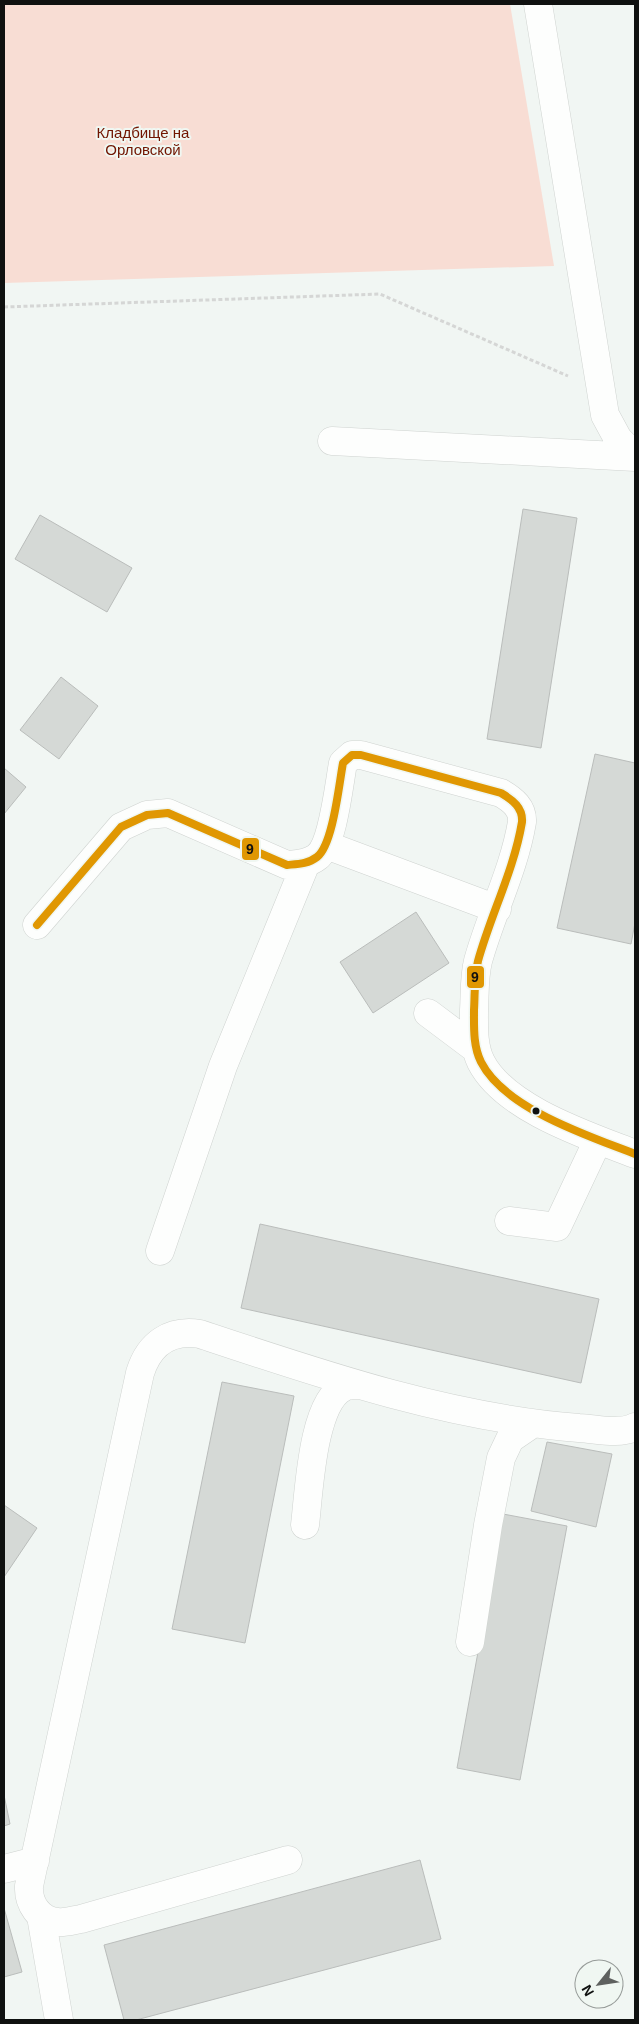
<svg xmlns="http://www.w3.org/2000/svg" width="639" height="2024" viewBox="0 0 639 2024" font-family="Helvetica,sans-serif">
  <style>
    .green { fill: #f8ddd4 }
    .building { fill: #d5d9d6; stroke: #babdbb }
    .lines { fill: none; stroke-linecap: round; stroke-linejoin: round }
    .minor-casing { stroke: #cfd3d0; stroke-width: 29 }
    .path { stroke: #d5d6d5; stroke-width: 3; stroke-dasharray: 4 2.5; stroke-linecap: butt }
    .minor { stroke: #fdfefd; stroke-width: 28 }
    .bus-1-casing { stroke: #f0f7f2; stroke-width: 11 }
    .bus-1 { stroke: #e09702; stroke-width: 8 }
    .bus-dot { fill: #0f1110; stroke: #f0f7f2; stroke-width: 2 }
    .labels { text-anchor: middle; dominant-baseline: central; stroke-width: 4; stroke-linejoin: round; paint-order: stroke }
    .park-label { font-size: 15px; fill: #711500; stroke: #f0f7f2 }
    .line-badge { stroke: #f0f7f2; stroke-width: 2 }
    .pale-badge-label { font-size: 14px; text-anchor: middle; font-weight: bold; fill: #111 }
  </style>
  <rect width="100%" height="100%" fill="#f1f6f3"/>
  <!-- green -->
  <path class="green" d="M4,4H510L554,266L4,283Z"/>
  <!-- building -->
  <path class="building" d="M523,509L577,518L541,748L487,739Z
    M40,515L132,568L107,612L15,559Z
    M61,677L98,706L59,759L20,730Z
    M595,754L635,763V923L631,944L557,928Z
    M4,768L26,787L4,814Z
    M416,912L449,963L373,1013L340,962Z
    M260,1224L599,1299L581,1383L241,1308Z
    M222,1382L294,1396L245,1643L172,1629Z
    M547,1442L612,1454L596,1527L531,1511Z
    M4,1505L37,1528L4,1577Z
    M503,1514L567,1526L520,1780L457,1768Z
    M4,1795L10,1824L4,1826Z
    M420,1860L441,1939L136,2020H124L104,1945Z
    M4,1908L22,1972L4,1977Z"/>
  <g class="lines">
    <defs>
      <path id="minor" d="M538,4L605,415L618,439L635,456
        M332,441L635,457
        M326,845L497,909
        M37,925L121,827L147,815L168,813L287,865C297,864 308,864 317,857C333,845 339,784 343,763L352,755H361L501,793C513,800 523,808 522,822C514,870 491,914 478,961C474,977 475,994 474,1010C474,1027 473,1046 481,1062C505,1109 589,1136 635,1154
        M428,1013L476,1049
        M509,1221L557,1227L598,1140
        M160,1251L223,1066L306,863
        M305,1525C309,1493 312,1402 344,1387C348,1385 354,1385 359,1385
        M470,1642L488,1525L501,1458L510,1439L532,1424
        M288,1860L81,1919C74,1920 65,1923 58,1922C39,1921 28,1903 29,1886L140,1373C149,1344 170,1329 200,1334C323,1375 449,1418 579,1428C598,1429 618,1435 635,1427
        M4,1869L35,1861
        M41,1916L59,2020"/>
    </defs>
    <!-- minor casing -->
    <use href="#minor" class="minor-casing"/>
    <!-- path -->
    <path class="path" d="M4,307L380,294L568,376"/>
    <!-- minor -->
    <use href="#minor" class="minor"/>
    <defs>
      <path id="bus-1" d="M37,925L121,827L147,815L168,813L287,865C297,864 308,864 317,857C333,845 339,784 343,763L352,755H361L501,793C513,800 523,808 522,822C514,870 491,914 478,961C474,977 475,994 474,1010C474,1027 473,1046 481,1062C505,1109 589,1136 635,1154"/>
    </defs>
    <!-- bus-1 casing -->
    <use href="#bus-1" class="bus-1-casing"/>
    <!-- bus-1 -->
    <use href="#bus-1" class="bus-1"/>
  </g>
  <!-- markers -->
  <circle class="bus-dot" cx="536" cy="1111" r="4.5"/>
  <g class="labels">
    <!-- park labels -->
    <g class="park-label">
      <text x="143" y="132">Кладбище на<tspan x="143" dy="17">Орловской</tspan></text>
    </g>
  </g>
  <g class="line-badge">
    <rect x="241" y="837" width="19" height="24" rx="5" fill="#e09702"/>
    <rect x="466" y="965" width="19" height="24" rx="5" fill="#e09702"/>
  </g>
  <g class="pale-badge-label">
    <text x="250" y="854">9</text>
    <text x="475" y="982">9</text>
  </g>
  <!-- border -->
  <rect width="639" height="2024" fill="none" stroke="#0f1110" stroke-width="10"/>
  <!-- north arrow -->
  <g transform="translate(599 1984) rotate(240)"><circle r="24" fill="#f0f7f2" stroke="#969b98"/>
  <path d="M0-4L9 19L0 12L-9 19Z" fill="#5e615f"/>
  <text y="-8" font-size="14" font-weight="bold" text-anchor="middle" fill="#0f1110">N</text>
  </g>
</svg>
